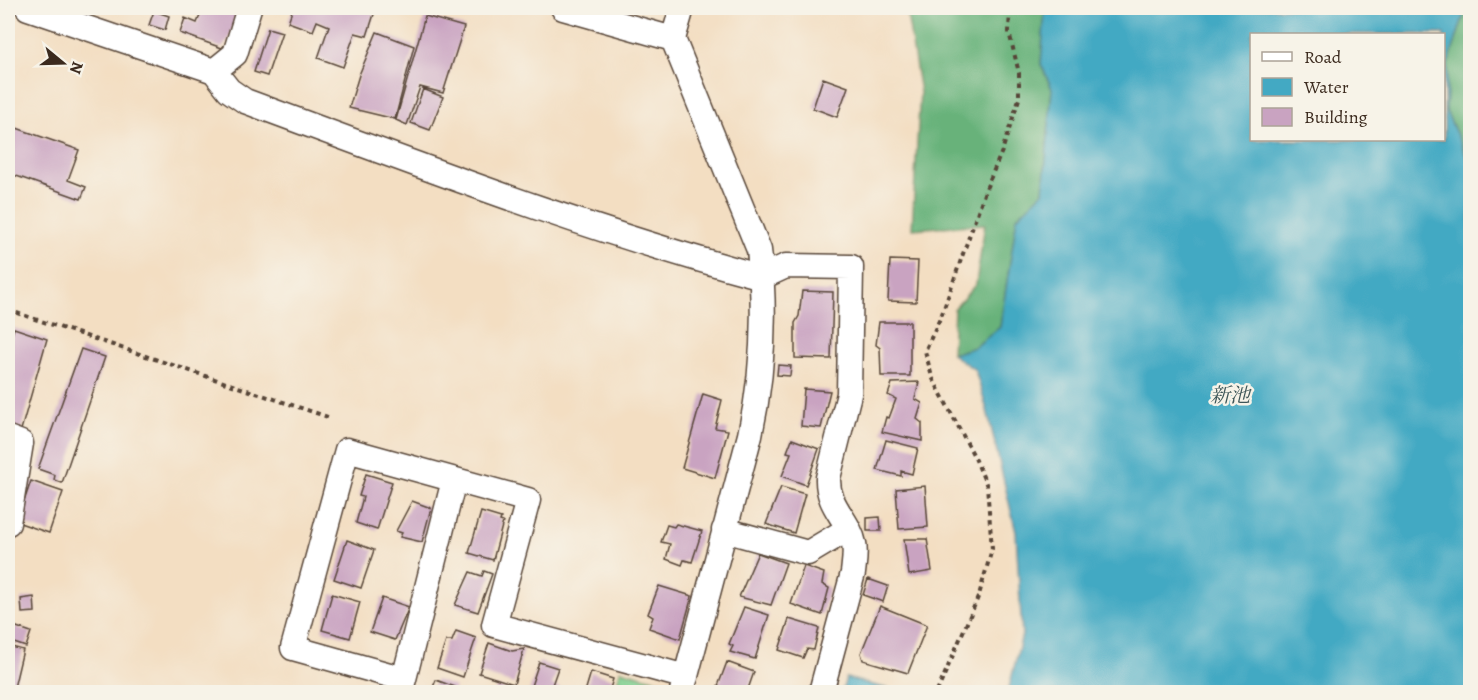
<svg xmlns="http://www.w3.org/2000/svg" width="1478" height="700" viewBox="0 0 1478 700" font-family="Alegreya,'Noto Serif JP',serif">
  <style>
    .green { fill: #80cf8f; stroke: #5e7c56; stroke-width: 1.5 }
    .forest { fill: #68b27a; stroke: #526e4c; stroke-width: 1.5 }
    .water { fill: #43a9c3; stroke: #3f6a70; stroke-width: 1.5; fill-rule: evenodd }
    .building { fill: #c9a3c1 }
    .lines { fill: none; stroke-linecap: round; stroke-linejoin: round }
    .minor-casing { stroke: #574537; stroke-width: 27 }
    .path { stroke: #574537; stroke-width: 4; stroke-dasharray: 4.5 4.5; stroke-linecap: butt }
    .minor { stroke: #fff; stroke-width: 24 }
    .labels { text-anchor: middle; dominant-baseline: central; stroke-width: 5; stroke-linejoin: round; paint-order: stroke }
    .water-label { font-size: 20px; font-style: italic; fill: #3e5658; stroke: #f7f3e8 }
  </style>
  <rect width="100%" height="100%" fill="#f7f3e8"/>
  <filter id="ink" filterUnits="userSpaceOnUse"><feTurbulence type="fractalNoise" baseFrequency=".0167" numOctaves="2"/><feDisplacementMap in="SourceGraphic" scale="12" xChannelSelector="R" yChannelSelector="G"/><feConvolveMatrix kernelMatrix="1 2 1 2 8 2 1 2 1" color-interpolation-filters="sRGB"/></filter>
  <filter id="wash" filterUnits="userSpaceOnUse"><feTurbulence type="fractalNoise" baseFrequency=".008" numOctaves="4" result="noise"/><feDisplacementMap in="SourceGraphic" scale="24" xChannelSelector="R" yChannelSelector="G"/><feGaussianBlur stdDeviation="1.35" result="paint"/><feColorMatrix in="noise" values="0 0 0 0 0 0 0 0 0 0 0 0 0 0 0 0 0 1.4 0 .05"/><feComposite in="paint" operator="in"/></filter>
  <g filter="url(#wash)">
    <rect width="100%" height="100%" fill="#f3dec2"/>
    <!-- green -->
    <path class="green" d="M621,670L663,682L668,692H614Z"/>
    <!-- forest -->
    <path class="forest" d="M906,8H1045L1041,64L1052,89L1043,193L1017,217L1000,327L975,347L952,354L954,309L976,284L985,224L912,229L920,92Z
      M1466,8H1470V164L1446,111L1448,65Z"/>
    <!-- water -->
    <path class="water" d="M1045,8H1466L1448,65L1446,111L1470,164V692H1008L1022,635L1016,532L987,410L975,370L952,354L975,347L1000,327L1017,217L1043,192L1052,89L1041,64ZM1252,34H1444V140H1252Z
      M846,678L900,692H842Z"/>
    <g id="blocks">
      <!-- building -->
      <path class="building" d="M203,8H236L234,12L238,14L229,39L222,48L180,33L185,18L197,23Z
        M293,8H376L367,36L355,33L343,67L318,58L329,26L317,21L313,31L288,22Z
        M154,11L169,16L165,30L149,25Z
        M425,16L464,27L443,93L420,87L407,125L396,120Z
        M268,28L282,32L267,76L254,72Z
        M377,32L414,46L395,119L349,108L359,75Z
        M823,78L848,87L837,117L813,108Z
        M423,89L443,97L430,130L411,123Z
        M8,125L79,150L68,180L86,187L81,199L8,173Z
        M890,260L918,261L916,302L888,301Z
        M802,291L833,292L831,359L795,358V323L799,316Z
        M879,322H910V376H881L880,348L876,345Z
        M14,328L47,339L21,430L8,425V348Z
        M81,349L105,357L62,483L54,480L55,475L38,469Z
        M778,365L791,366L790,376L777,375Z
        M919,382L915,399L922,403L917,419L922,423V441L882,432L886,417L889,418L896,399L888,395L892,383Z
        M804,389L830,391L821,428L801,426Z
        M703,394L722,400L715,428L728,430L715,478L682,468Z
        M792,439L819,449L806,485L782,476L791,453L787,452Z
        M886,440L918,448L912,474L901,471V476L877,470Z
        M366,474L392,482L377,530L356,523L363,497L359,496Z
        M31,481L63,492L49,533L17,522Z
        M925,486L928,527L899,529L896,489Z
        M781,487L805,494L794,533L766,524Z
        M412,501L431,508L422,542L400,537L402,533L396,531Z
        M481,512L501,518L500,521L503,522L493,560L469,553Z
        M880,517L881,531H867V518Z
        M676,524L702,531L692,562L684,560L682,565L666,559L670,544L661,542L667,525L674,527Z
        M904,539H927L932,571L909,575Z
        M347,540L374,550L361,588L334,579Z
        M758,553L786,563L771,605L739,597Z
        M804,566L824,573L822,584L829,588L822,615L791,604Z
        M484,571L492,574L478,612L455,605L470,572L482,576Z
        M868,579L888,586L883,602L863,595Z
        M659,586L692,596L680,639L649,628L653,617L648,614Z
        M332,594L360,602L350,638L322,630Z
        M34,597L35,612L22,613L21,599Z
        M382,598L409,607L395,640L370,632Z
        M880,606L927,625L908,673L863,660L861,653Z
        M744,607L769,615L755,659L730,652L733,646L729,644Z
        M789,619L819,628L814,650L807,649L803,658L779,650Z
        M8,624L31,632L26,647L8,641Z
        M456,631L476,638L463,677L437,668L446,641H452Z
        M489,643L512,651L524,649L514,684L479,673Z
        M8,646L23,650L13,692H8Z
        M539,662L558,668L552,685L562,689L561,692H529Z
        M727,662L754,672L747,692H722L724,688L718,686Z
        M591,672L613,679L609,692H585Z
        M436,680L455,687L453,692H431Z
        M497,687L511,692H495Z"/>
    </g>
  </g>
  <g filter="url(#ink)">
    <use href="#blocks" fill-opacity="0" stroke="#574537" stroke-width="1.5"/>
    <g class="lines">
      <defs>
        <path id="minor" d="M28,8L214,71L229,90L245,101C416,164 586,230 762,277L786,266L851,267L849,394L828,478C827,507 849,519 854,544C856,553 854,563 853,573L821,692
          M563,8L673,39
          M682,8L673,39L759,250C766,311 763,375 750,435L682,691
          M214,71L235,54L249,8
          M8,438L21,443L8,523
          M724,530L808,553L848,529
          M404,679L454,480
          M400,692L404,679L293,648L347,450L528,500L494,625L686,677"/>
      </defs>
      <!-- minor casing -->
      <use href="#minor" class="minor-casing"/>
      <!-- path -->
      <path class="path" d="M8,310L331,418
        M937,692L979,595L992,549L987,486L975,458L932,377L925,351L942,314L985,191L1002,151L1019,99V73L1009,32L1010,8"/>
      <!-- minor -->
      <use href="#minor" class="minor"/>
    </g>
  </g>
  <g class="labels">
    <!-- water labels -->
    <g class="water-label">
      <text x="1230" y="395">新池</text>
    </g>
  </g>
  <!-- margin -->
  <rect width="1478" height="700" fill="none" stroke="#f7f3e8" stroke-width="30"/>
  <!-- legend -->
  <rect x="1250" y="33" width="195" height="108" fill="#f7f3e8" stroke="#aca397" stroke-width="1.5"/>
  <rect x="1262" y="52" width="30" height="9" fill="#ffffff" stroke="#aca397" stroke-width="1.5"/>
  <text x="1304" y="63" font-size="18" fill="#3b2a1e">Road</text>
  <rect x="1262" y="78" width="30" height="18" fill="#43a9c3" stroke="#aca397" stroke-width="1.5"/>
  <text x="1304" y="93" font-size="18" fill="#3b2a1e">Water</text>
  <rect x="1262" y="108" width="30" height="18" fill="#c9a3c1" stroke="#aca397" stroke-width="1.5"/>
  <text x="1304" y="123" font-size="18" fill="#3b2a1e">Building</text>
  <!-- north arrow -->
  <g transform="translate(63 63) rotate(109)" stroke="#f7f3e8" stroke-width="4.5" paint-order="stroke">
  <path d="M0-4.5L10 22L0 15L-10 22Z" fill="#3b2a1e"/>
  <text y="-9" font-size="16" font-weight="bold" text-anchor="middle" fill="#3b2a1e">N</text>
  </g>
</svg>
